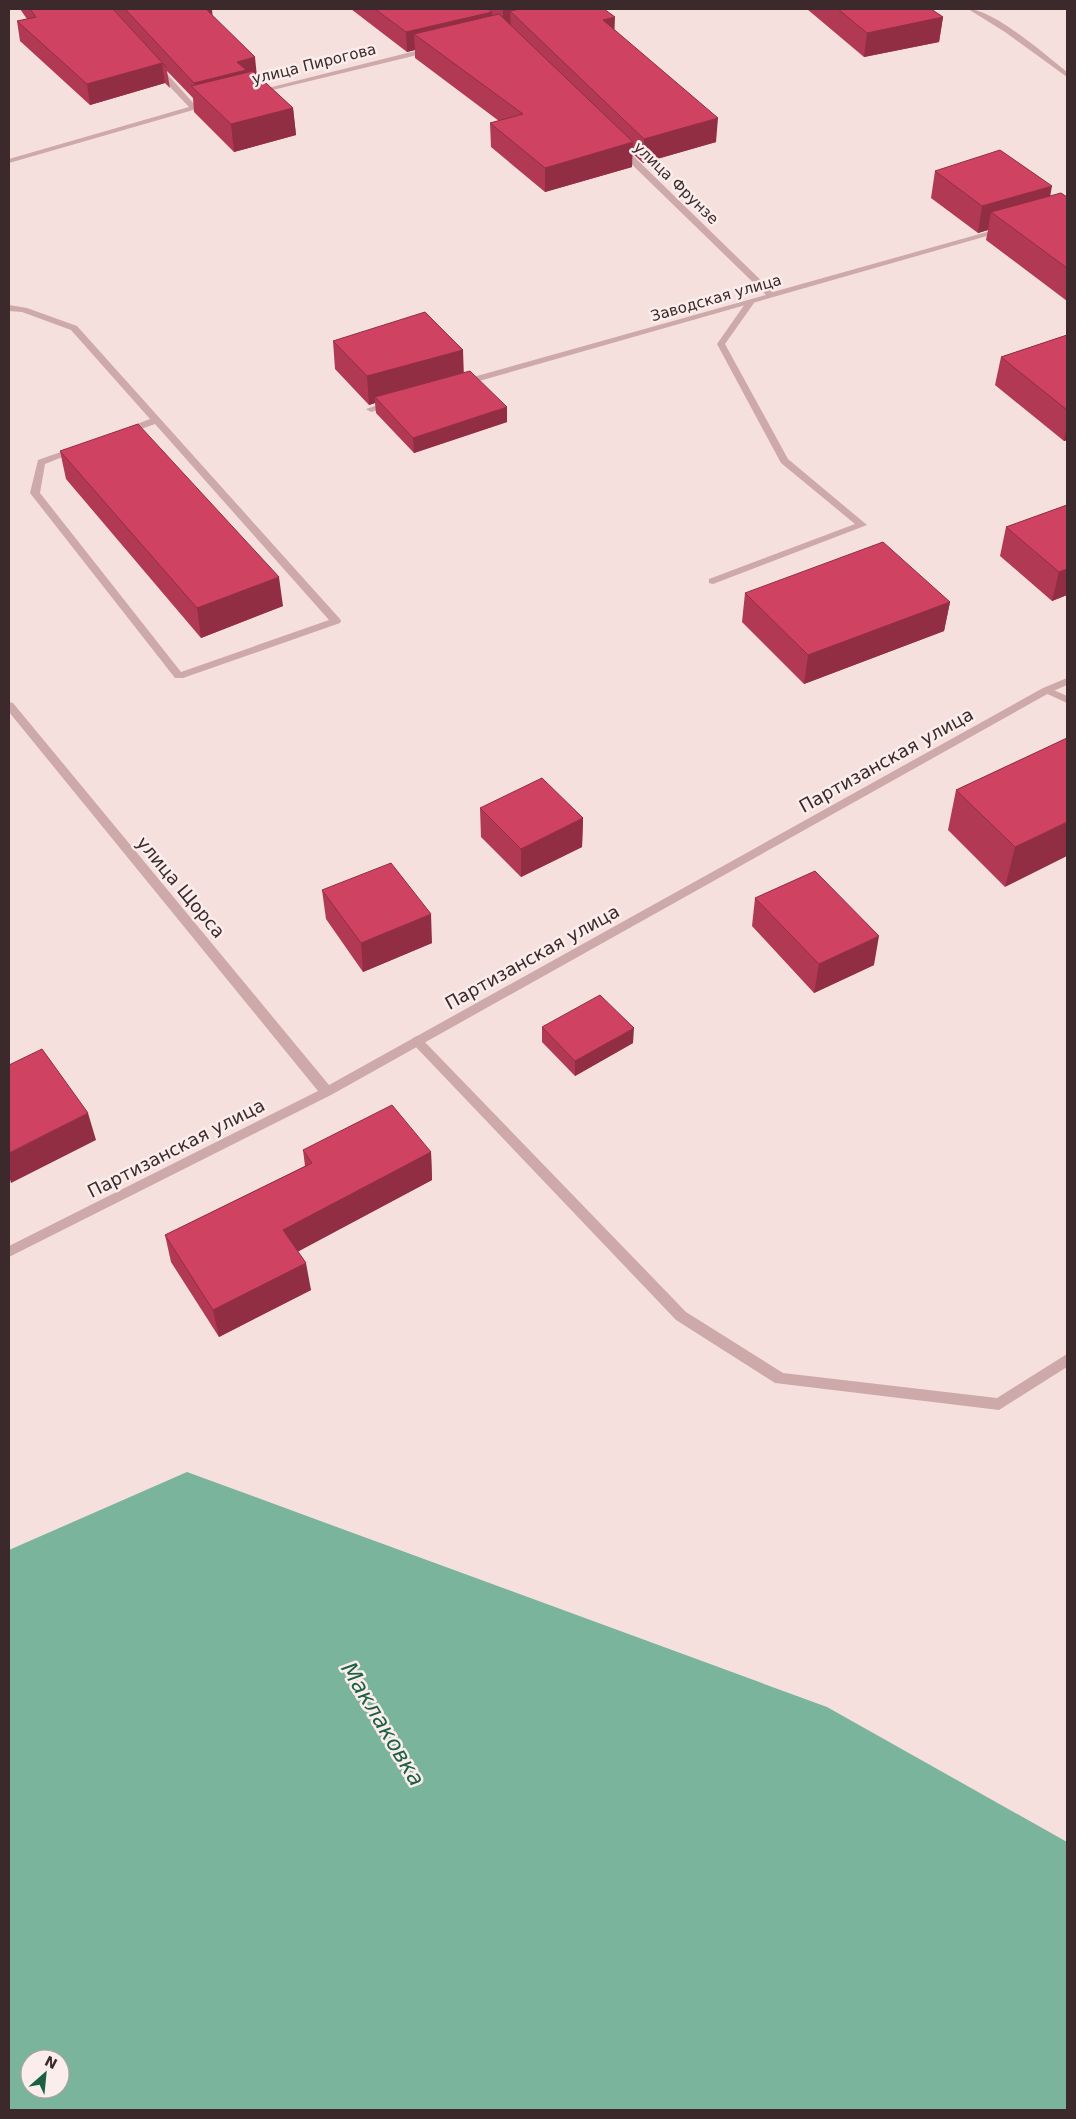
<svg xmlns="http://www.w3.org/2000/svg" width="1076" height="2119" viewBox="0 0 1076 2119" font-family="'DejaVu Sans',sans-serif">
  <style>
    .water { fill: #7bb49c; fill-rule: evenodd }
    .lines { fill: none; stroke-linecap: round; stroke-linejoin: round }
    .service { fill: #cea9a9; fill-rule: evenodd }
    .minor { fill: #cea9a9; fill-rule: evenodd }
    .wall { fill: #b23953 }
    .shaded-wall { fill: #912e44 }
    .building { fill: #cf4261; stroke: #912e44 }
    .labels { text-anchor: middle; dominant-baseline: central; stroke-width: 5; stroke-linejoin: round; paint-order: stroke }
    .far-street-label { font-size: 15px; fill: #3b292c; stroke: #fbedeb }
    .street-label { font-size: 18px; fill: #3b292c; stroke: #fbedeb }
    .near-water-label { font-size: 22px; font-style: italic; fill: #1b6045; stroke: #fbedeb }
  </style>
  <rect width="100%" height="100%" fill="#f5e0de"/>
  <!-- water -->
  <path class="water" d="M187,1472L827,1707L1067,1842V2110H9V1550ZM30,2059H60V2089H30Z"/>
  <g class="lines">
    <!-- service -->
    <path class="service" d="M750,300L754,303L725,344L788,459L867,525L713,584L709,583V579L855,524L781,463L717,344L747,301Z
      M9,305L27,308L77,326L340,619L341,621L340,623L183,678H175L30,493L38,460L75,447L80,450L45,464L40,493L181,672L329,620L155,424L127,434H121V430L150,419L71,330L22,312L9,311Z
      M1047,687L1067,696V703L1043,692L1042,690Z
      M417,1036L421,1038L686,1312L783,1373L997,1398L1067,1354V1367L999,1410L775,1383L676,1320L413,1044L411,1041L413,1038Z"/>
    <!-- minor -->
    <path class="minor" d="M968,9C993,9 1046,55 1067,72V77L1005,32Z
      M431,47H434V51L256,94L252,92Z
      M155,67H161L196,106L210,102L214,104L9,163V159L189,107L155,71Z
      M617,146H623L773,292L1001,228L1008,230L465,385H459V381L766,295L617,150Z
      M393,400L396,401V405L371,412L366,409Z
      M1067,678V685L1051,692L331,1095L9,1257V1246L318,1091L9,712V702L13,703L329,1085L1043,688Z"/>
  </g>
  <!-- wall -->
  <path class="wall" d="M20,9H212V15L257,75L293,108L296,135L234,152L194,112L193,98L167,71L170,88L165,83L90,105L20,41L17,21L27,19Z
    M351,9H604L614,30L716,142L643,163L632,153V167L545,192L491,147L490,123L499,121L415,58V50L407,52Z
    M807,9H931L943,17L939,42L864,57Z
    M935,171L1050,196L1067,197V301L986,240L988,230L978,233L931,198Z
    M1067,335V440L1064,441L995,385L1001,357Z
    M333,341L463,350V373L507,422L414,453L376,413L375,403L369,405L335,369Z
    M60,451L283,606L201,638L66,479Z
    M1067,505V595L1052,601L1000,556L1006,527Z
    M745,593L950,602L944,631L804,684L742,622Z
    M1067,738L1005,887L948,830L956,790Z
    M480,808L583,818L582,847L521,877L481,837Z
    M322,890L432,943L363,972L326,919Z
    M755,898L874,965L814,993L752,926Z
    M542,1027L633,1043L575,1076L542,1042Z
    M303,1150L431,1152L432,1180L298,1251L311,1290L219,1337L171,1262L165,1235L305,1166Z"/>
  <!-- shaded-wall -->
  <path class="shaded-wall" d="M201,9H212L213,21Z
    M503,9H576L510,11L511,26L503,28Z
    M492,12V31L414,34L415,50L407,52L406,32Z
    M615,17L614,41L603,20Z
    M943,17L939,42L864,57L867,33Z
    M255,57L257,77L195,90L194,83L237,62Z
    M162,63L165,83L90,105L87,84Z
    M293,108L296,135L234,152L231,124Z
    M718,118L716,142L643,163L644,139Z
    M633,142L632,167L545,192V168Z
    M1052,186L1047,214L991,212L988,230L978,233L982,206Z
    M463,350L464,378L375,397V403L369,405L367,376Z
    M507,407V422L414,453L413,438Z
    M1067,426V440L1064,441Z
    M1067,569V595L1052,601L1059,572Z
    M279,577L283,606L201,638L197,608Z
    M950,602L944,631L804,684L808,655Z
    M583,818L582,847L521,877V849Z
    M1067,822V856L1005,887L1015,847Z
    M431,914L432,943L363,972L361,943Z
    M879,936L874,965L814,993L819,964Z
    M634,1028L633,1043L575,1076V1061Z
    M88,1113L96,1140L11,1183L9,1176V1153Z
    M431,1152L432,1180L288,1257L283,1230Z
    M306,1263L311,1290L219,1337L213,1310Z"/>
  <!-- building -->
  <path class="building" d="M30,9H113L167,68L162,63L87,84L17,21L36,17Z
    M125,9H206L255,57L237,62L246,70L194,83Z
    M375,9H488L492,12L406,32Z
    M520,9H604L615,17L603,20L718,118L644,139L510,11Z
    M838,9H931L943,17L867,33Z
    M499,14L633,142L545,168L490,123L523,114L414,34Z
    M253,71L293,108L231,124L191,86Z
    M1000,150L1052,186L982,206L935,171Z
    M1061,193L1067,197V268L991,212Z
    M425,312L463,350L367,376L333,341Z
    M1067,335V410L1001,357Z
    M470,371L507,407L413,438L375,397Z
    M138,424L279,577L197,608L60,451Z
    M1067,505V569L1059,572L1006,527Z
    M883,542L950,602L808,655L745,593Z
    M1067,738V822L1015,847L956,790Z
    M542,778L583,818L521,849L480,808Z
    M391,863L431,914L361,943L322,890Z
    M815,871L879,936L819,964L755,898Z
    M600,995L634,1028L575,1061L542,1027Z
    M42,1049L88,1113L9,1153V1065Z
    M392,1105L431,1152L283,1230L306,1263L213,1310L165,1235L312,1163L303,1150Z"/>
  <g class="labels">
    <!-- far-street labels -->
    <g class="far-street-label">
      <text transform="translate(314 64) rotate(-14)">улица Пирогова</text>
      <text transform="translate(676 183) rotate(44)">улица Фрунзе</text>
      <text transform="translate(716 298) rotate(-16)">Заводская улица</text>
    </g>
    <!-- street labels -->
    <g class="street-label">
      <text transform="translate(886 760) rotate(-29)">Партизанская улица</text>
      <text transform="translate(181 887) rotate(50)">улица Щорса</text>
      <text transform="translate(532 957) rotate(-29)">Партизанская улица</text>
      <text transform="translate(176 1148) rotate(-27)">Партизанская улица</text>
    </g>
    <!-- near-water labels -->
    <g class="near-water-label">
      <text transform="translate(383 1724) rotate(59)">Маклаковка</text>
    </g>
  </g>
  <!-- border -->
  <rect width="1076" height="2119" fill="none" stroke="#3b292c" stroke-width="20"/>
  <!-- north arrow -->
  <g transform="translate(45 2074) rotate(27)"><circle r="24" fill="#fbedeb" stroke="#ae9f9f"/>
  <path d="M0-4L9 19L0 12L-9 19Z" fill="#1b6045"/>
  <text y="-8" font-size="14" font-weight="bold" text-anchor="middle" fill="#3b292c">N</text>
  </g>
</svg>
